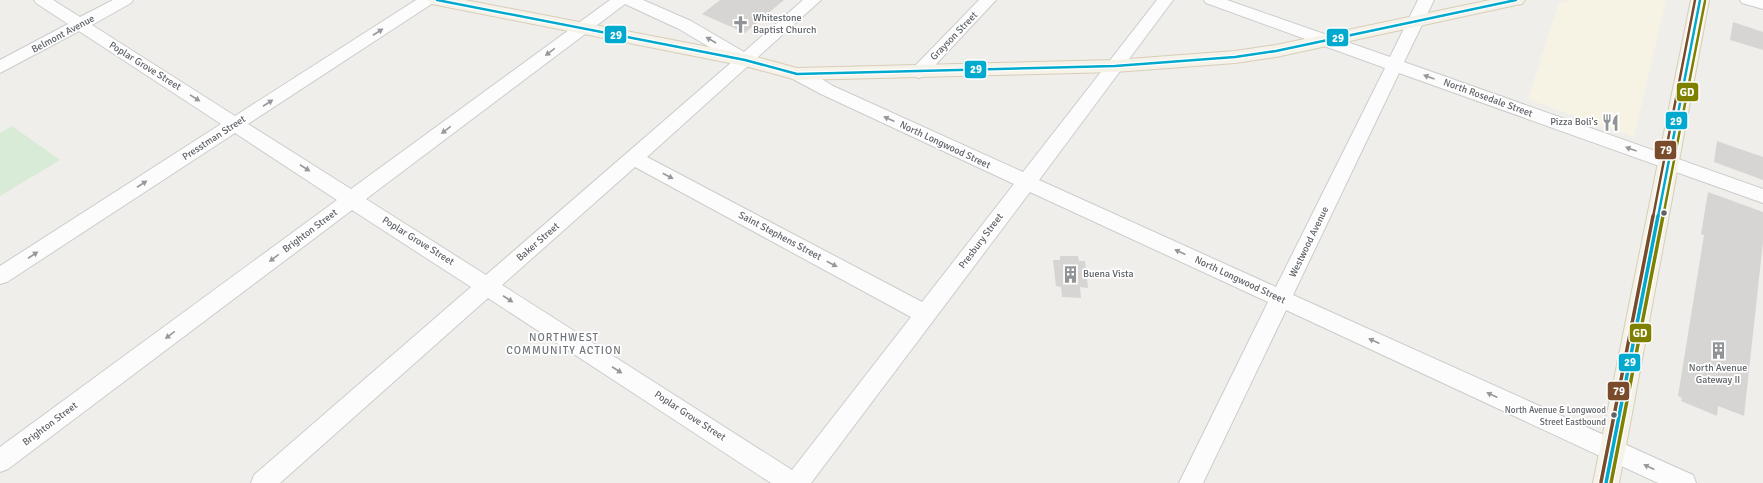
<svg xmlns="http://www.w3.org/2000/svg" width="1763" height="483" viewBox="0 0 1763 483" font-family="Signika,sans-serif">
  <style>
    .commercial { fill: #f7f3e4 }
    .green { fill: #d8ebd6 }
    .building { fill: #d6d5d3 }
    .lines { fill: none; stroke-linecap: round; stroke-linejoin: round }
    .minor-casing { stroke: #cbcccc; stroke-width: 2 }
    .major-casing { stroke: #d7ceb8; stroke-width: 2 }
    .minor { fill: #fdfcfc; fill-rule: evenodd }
    .major { fill: #f4f2e9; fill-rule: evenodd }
    .bus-1-far1-casing { stroke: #fff; stroke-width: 5 }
    .bus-1-casing { stroke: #fff; stroke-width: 6 }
    .bus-2-far1-casing { stroke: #fff; stroke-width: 5 }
    .bus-2-casing { stroke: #fff; stroke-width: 6 }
    .bus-3-far1-casing { stroke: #fff; stroke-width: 5 }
    .bus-3-casing { stroke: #fff; stroke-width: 6 }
    .bus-1-far1 { stroke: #00a9ce; stroke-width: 2.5 }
    .bus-1 { stroke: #00a9ce; stroke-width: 3.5 }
    .bus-2-far1 { stroke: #808000; stroke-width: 2.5 }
    .bus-2 { stroke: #808000; stroke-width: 3.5 }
    .bus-3-far1 { stroke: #7a4b2a; stroke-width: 2.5 }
    .bus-3 { stroke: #7a4b2a; stroke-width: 3.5 }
    .oneway { fill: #96999c }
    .bus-dot { fill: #5f6368; stroke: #fff; stroke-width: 1.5 }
    .labels { text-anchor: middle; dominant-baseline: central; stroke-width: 3.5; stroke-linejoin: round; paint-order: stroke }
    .bus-label { font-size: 9px; fill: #5f6368; stroke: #fff; text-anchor: end }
    .poi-label { font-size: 10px; fill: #5f6368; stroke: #fff; text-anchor: start }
    .street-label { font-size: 10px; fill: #5f6368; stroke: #fff }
    .neighbourhood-label { font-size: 11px; letter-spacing: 1px; fill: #70757a; stroke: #fff }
    .line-badge { stroke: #fff; stroke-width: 1.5 }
    .badge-label { font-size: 11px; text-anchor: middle; font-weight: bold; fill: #fff }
  </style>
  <rect width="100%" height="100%" fill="#efeeea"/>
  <!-- commercial -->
  <path class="commercial" d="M1572,0H1666L1634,137L1528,99L1559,3Z"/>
  <!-- green -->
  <path class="green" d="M12,126L60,160L0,196V133Z"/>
  <!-- building -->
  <path class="building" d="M720,0H784L745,33L702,14Z
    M1733,22L1763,32V50L1730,40Z
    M1717,141L1763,157V180L1714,162Z
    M1708,192L1763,212V242L1744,416L1718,406L1717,416L1681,401L1682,398L1678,396L1704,235L1701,234Z
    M1060,256H1078L1079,261H1085L1088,288L1080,287L1081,298L1062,297L1061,287L1056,286L1053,260H1060Z"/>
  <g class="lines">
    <defs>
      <path id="minor" d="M34,0H53L80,17L113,0H133L131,3L92,25L235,116L416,0H435L433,3L248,124L351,189L610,0H643L691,21L744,52L803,0H821L647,157L922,302L1014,184L821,94L791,78L788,74L791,70C805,66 821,79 833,86L1023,172L1157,0H1173L1039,180L1276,287L1385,68L1206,3L1204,0H1227L1390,57L1418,0H1434L1404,62L1763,189V203L1399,73L1293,295L1693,475L1696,483H1658L1286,310L1203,483H1179L1268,302L1030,192L811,483H771L488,298L280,483H251L254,475L471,287L352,210L8,469L0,472V447L337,200L235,133L7,282L0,284V266L221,124L79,31L0,73V60L68,24L36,3ZM625,4L679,29L733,61L486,275L366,199ZM635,167L911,317L792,470L502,285Z
        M979,0H996L925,76L919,78L913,76L910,72L913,68Z
        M1740,0H1763V9L1742,3Z"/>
      <path id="major" d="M428,0H465L745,54L797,68L1115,60L1235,51L1276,45L1490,0H1525L1522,4L1516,5L1276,57L1235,63L1115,72L797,80L745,66L437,5L431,4Z
        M1691,0H1709L1619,483H1593Z"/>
    </defs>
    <!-- minor casing -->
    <use href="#minor" class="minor-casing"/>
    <!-- major casing -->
    <use href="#major" class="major-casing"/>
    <!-- minor -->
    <use href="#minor" class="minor"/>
    <!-- major -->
    <use href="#major" class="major"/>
    <defs>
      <path id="bus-1-far1" d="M437,0L745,60L797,74L1115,66L1235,57L1276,51L1516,0
        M1658,217L1700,0"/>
      <path id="bus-1" d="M1606,483L1658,216"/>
      <path id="bus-2-far1" d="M1663,217L1705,1"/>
      <path id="bus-2" d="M1611,483L1663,216"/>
      <path id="bus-3-far1" d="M1653,217L1695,0"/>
      <path id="bus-3" d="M1601,482L1653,216"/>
    </defs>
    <!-- bus-1-far1 casing -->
    <use href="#bus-1-far1" class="bus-1-far1-casing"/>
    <!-- bus-1 casing -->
    <use href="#bus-1" class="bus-1-casing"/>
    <!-- bus-2-far1 casing -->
    <use href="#bus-2-far1" class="bus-2-far1-casing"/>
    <!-- bus-2 casing -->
    <use href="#bus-2" class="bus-2-casing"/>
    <!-- bus-3-far1 casing -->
    <use href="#bus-3-far1" class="bus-3-far1-casing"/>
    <!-- bus-3 casing -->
    <use href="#bus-3" class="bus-3-casing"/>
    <!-- bus-1-far1 -->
    <use href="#bus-1-far1" class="bus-1-far1"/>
    <!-- bus-1 -->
    <use href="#bus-1" class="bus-1"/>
    <!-- bus-2-far1 -->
    <use href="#bus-2-far1" class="bus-2-far1"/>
    <!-- bus-2 -->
    <use href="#bus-2" class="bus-2"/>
    <!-- bus-3-far1 -->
    <use href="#bus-3-far1" class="bus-3-far1"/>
    <!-- bus-3 -->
    <use href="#bus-3" class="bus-3"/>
  </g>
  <!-- one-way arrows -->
  <defs><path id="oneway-solid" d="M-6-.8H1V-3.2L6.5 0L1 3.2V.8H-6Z"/></defs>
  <g class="oneway">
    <use href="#oneway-solid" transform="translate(378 32) rotate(-33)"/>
    <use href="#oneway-solid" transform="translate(711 40) rotate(-150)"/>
    <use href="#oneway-solid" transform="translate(550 52) rotate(143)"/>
    <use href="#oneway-solid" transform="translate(1429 77) rotate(-160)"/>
    <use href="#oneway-solid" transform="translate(195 98) rotate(32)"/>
    <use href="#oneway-solid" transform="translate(268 103) rotate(-33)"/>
    <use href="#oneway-solid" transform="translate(889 119) rotate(-155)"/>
    <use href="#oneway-solid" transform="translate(446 130) rotate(143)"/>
    <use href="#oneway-solid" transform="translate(1631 149) rotate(-160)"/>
    <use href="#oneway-solid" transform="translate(305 168) rotate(33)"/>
    <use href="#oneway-solid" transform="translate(668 176) rotate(28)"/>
    <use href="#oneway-solid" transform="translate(142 184) rotate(-33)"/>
    <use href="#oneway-solid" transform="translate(1180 252) rotate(-155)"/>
    <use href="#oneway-solid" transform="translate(33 255) rotate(-33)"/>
    <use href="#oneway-solid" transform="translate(274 258) rotate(143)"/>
    <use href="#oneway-solid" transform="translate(832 264) rotate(28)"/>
    <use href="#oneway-solid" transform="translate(508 299) rotate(33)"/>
    <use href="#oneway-solid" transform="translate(170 335) rotate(143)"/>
    <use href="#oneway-solid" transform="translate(1374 341) rotate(-155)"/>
    <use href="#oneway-solid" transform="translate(617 370) rotate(33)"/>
    <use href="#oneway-solid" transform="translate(1492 395) rotate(-155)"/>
    <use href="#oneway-solid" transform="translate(1649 467) rotate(-155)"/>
  </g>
  <!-- icons -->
  <defs>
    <symbol id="church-bare" viewBox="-9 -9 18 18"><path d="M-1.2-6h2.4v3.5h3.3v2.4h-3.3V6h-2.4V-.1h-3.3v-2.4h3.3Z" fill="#919496" stroke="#fff" stroke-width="2.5" paint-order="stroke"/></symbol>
    <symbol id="restaurant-bare" viewBox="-9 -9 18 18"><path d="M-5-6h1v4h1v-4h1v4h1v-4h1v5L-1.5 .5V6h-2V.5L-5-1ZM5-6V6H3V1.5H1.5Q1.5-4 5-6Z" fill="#919496" stroke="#fff" stroke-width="2.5" paint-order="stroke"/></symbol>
    <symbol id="building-bare" viewBox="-9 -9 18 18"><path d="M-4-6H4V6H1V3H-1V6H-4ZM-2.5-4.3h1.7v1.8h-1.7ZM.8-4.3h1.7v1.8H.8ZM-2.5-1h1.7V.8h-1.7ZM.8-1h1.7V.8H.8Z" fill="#919496" stroke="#fff" stroke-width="2.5" paint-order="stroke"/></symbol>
  </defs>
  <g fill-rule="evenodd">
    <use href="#church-bare" x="728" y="12" width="25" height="25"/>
    <use href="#restaurant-bare" x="1598" y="110" width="25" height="25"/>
    <use href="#building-bare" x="1058" y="262" width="25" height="25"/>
    <use href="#building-bare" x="1706" y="338" width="25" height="25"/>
  </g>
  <!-- markers -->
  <g class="bus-dot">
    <circle cx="1664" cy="213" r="3.5"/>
    <circle cx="1614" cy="415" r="3.5"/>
  </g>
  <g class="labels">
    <!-- bus labels -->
    <g class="bus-label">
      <text x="1606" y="410">North Avenue &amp; Longwood<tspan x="1606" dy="12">Street Eastbound</tspan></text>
    </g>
    <!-- poi labels -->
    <g class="poi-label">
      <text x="753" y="18">Whitestone<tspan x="753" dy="12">Baptist Church</tspan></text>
      <text x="1598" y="122" text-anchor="end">Pizza Boli's</text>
      <text x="1083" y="274">Buena Vista</text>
      <text x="1718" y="368" text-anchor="middle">North Avenue<tspan x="1718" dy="12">Gateway II</tspan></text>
    </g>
    <!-- street labels -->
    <g class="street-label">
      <text transform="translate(63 34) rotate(-28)">Belmont Avenue</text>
      <text transform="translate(954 36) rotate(-46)">Grayson Street</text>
      <text transform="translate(145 66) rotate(32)">Poplar Grove Street</text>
      <text transform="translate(1488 98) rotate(20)">North Rosedale Street</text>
      <text transform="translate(214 138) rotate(-33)">Presstman Street</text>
      <text transform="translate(945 145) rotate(25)">North Longwood Street</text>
      <text transform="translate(310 231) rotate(-37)">Brighton Street</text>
      <text transform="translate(780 236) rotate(28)">Saint Stephens Street</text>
      <text transform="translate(418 241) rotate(32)">Poplar Grove Street</text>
      <text transform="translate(981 241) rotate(-53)">Presbury Street</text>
      <text transform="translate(538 242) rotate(-41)">Baker Street</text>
      <text transform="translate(1309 242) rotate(-64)">Westwood Avenue</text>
      <text transform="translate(1240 280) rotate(25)">North Longwood Street</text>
      <text transform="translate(690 416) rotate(33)">Poplar Grove Street</text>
      <text transform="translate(50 424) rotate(-37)">Brighton Street</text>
    </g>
    <!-- neighbourhood labels -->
    <g class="neighbourhood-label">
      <text x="564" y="337">NORTHWEST<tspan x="564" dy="13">COMMUNITY ACTION</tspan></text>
    </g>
  </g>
  <g class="line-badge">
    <rect x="604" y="25" width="23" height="19" rx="4" fill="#00a9ce"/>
    <rect x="1326" y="28" width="23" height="19" rx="4" fill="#00a9ce"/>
    <rect x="964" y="60" width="23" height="19" rx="4" fill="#00a9ce"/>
    <rect x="1676" y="82" width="23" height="20" rx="4" fill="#808000"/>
    <rect x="1665" y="111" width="23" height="19" rx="4" fill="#00a9ce"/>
    <rect x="1654" y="140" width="23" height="20" rx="4" fill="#7a4b2a"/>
    <rect x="1629" y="323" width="23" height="20" rx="4" fill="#808000"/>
    <rect x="1618" y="353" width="23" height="19" rx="4" fill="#00a9ce"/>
    <rect x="1607" y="381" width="23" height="20" rx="4" fill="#7a4b2a"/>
  </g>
  <g class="badge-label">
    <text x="616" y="39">29</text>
    <text x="1338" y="42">29</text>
    <text x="976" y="73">29</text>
    <text x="1687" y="96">GD</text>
    <text x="1676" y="125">29</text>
    <text x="1666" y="154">79</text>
    <text x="1640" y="337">GD</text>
    <text x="1630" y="366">29</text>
    <text x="1619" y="395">79</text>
  </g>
</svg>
